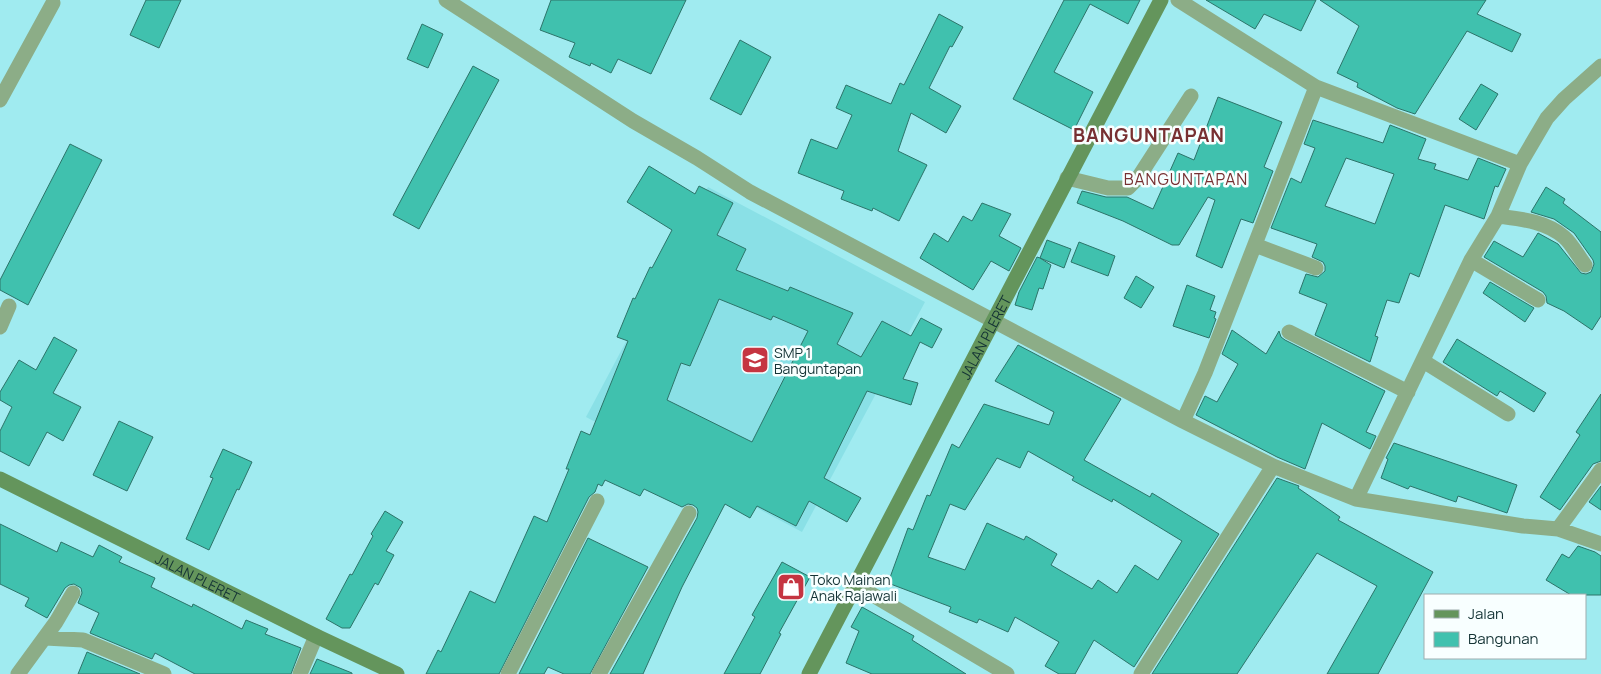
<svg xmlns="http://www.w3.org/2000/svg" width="1601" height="674" viewBox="0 0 1601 674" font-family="Manrope,sans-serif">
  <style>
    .built { fill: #8ae0e6 }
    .building { fill: #40c1ae; stroke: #2c7469; fill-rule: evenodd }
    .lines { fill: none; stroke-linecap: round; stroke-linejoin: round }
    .minor { stroke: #8cad87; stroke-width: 15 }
    .tertiary { stroke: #8cad87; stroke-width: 15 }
    .secondary { stroke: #64955c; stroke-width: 15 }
    .labels { text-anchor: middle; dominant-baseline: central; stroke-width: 5; stroke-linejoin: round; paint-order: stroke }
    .street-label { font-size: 14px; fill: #143335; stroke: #f8ffff }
    .poi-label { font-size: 14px; fill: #143335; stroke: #f8ffff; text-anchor: start }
    .quarter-label { font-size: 16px; letter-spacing: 1px; fill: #773032; stroke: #f8ffff }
    .district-label { font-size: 19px; font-weight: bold; letter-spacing: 1px; fill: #773032; stroke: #f8ffff }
  </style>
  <rect width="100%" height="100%" fill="#a0ebf0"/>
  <!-- built -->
  <path class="built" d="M708,187L925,302L802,532L586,417Z"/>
  <!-- building -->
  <path class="building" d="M146,0H181L159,48L130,35Z
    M551,0H686L651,74L618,59L611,73L591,63L590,66L569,57L575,43L540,30Z
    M1064,0H1140L1128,24L1090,4L1054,72L1093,92L1074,130L1013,99Z
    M1206,0H1316L1301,31L1264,14L1255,29Z
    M1320,0H1486L1477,14L1521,34L1512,52L1467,31L1415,114L1397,108L1357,87L1358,83L1337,73L1359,26Z
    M939,14L963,27L952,47L950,46L929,88L961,106L946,133L911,113L898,151L927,165L899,221L873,208L872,211L841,199L844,191L798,173L811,139L837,149L852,115L836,108L846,85L891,104L900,83L904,85Z
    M422,24L443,34L428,68L407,59Z
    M740,40L771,57L741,115L710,99Z
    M473,66L499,80L419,229L393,215Z
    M1481,84L1498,94L1476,130L1459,119Z
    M1218,97L1282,122L1264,167L1273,171L1253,223L1241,219L1222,268L1196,256L1215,200L1208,197L1179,245H1172L1123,221L1077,203L1082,191L1106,197H1127L1153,209L1178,153L1194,160Z
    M1313,120L1383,143L1390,125L1426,139L1418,159L1436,164L1434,169L1468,180L1478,158L1506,169L1498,187L1495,186L1484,219L1445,205L1419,277L1410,273L1399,303L1387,300L1375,336L1378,337L1370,362L1315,335L1327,304L1299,293L1306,274L1318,277L1325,271V266L1323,262L1312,257L1317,244L1271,228L1291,178L1301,183L1315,148L1304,144ZM1346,158L1394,174L1375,224L1325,206Z
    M70,144L102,160L28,305L0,290V280Z
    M649,166L695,194L699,186L733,203L717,235L746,249L736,270L788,291L790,287L853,313L837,344L861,357L882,321L911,336L921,318L942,329L932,348L920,342L903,379L918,383L911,405L867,391L824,478L861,498L847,522L809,501L796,526L757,506L750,518L725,504L682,587L643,674H610L697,518L698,512L697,508L693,505L688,504L682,507L644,489L640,496L605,480L602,486L598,484L595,492L589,497L499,674H426L438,650L441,652L470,591L495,603L534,516L547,522L569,469H566L581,431L590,435L628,341L617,337L633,298L635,299L650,267L652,268L672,230L627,202ZM719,299L771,320L773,316L808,331L752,442L667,400L681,363L690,366Z
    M1546,187L1565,199L1563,203L1601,232V316L1592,330L1564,311L1547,303L1546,296L1543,292L1484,257L1494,241L1523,257L1538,233L1558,244L1581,273L1586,274L1591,272L1594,264L1593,260L1574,233L1554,219L1531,212Z
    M982,203L1011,214L999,236L1021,248L1009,271L991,261L973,290L920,258L934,233L948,242L963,216L972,221Z
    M1047,240L1071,249L1064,268L1040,258L1051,265L1043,289L1039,288L1032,310L1015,305L1019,292L1037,257L1040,258Z
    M1079,242L1115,256L1108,276L1071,262Z
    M1136,276L1154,287L1141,308L1124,298Z
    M1490,282L1534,308L1525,322L1483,293Z
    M1187,285L1215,296L1210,310L1216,312L1214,318L1216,319L1209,338L1173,326Z
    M1232,330L1266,354L1279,331L1281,337L1285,340L1385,391L1366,432L1376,436L1370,449L1322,423L1305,469L1277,457L1196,415L1205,396L1217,402L1238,364L1222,354Z
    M54,337L77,350L53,393L81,407L63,441L47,432L29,466L0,451V431L12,407L0,400V392L19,360L36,370Z
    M1457,339L1546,393L1534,412L1500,391L1497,396L1443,362Z
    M1018,345L1121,399L1084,460L1150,497L1152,493L1219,534L1134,667L1094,640L1075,674H1059L1045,666L1059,642L1015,617L1008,632L979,619L977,623L949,612L951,607L888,583L908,528L913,530L927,495L930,496L952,444L959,448L984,404L1049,425L1054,412L995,381ZM1028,451L1074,477L1072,480L1112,502L1113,499L1182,541L1158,580L1135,565L1117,593L1098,580L1092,589L1051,565L1057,554L1026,536L1024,540L987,523L965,570L928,557L950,504L965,510L997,458L1020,468Z
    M1601,394V461L1593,464L1560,510L1540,497L1580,435L1576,432Z
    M119,421L153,437L127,491L93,475Z
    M1394,443L1517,485L1507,513L1458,496L1456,502L1410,486L1408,489L1381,478L1388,459L1386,458Z
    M223,449L252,462L239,490L237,489L209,550L186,539L213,478L210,477Z
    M1277,478L1299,486L1298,488L1340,517L1338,520L1433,572L1378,674H1327L1377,586L1317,553L1237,674H1152Z
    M1601,486V510L1589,502Z
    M385,511L403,522L386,551L394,555L378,585L375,583L350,628H342L326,619L350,574L352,575L373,536L371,534Z
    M0,524L57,552L61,542L93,557L99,545L122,557L119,562L155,578L151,587L192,607L193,604L242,629L246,620L268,629L265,634L301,648L291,674H195L155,653L152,659L90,633L99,613L78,603L82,593L81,588L74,584L69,585L65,588L47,618L25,606L29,598L0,584Z
    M588,538L648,567L590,674H564L548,667L544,674H519Z
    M1578,546L1595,552L1601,556V595H1571L1546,580L1562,554L1569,558Z
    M782,562L810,577L779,633L781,634L760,674H724L755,617L752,615Z
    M862,607L914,636L912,640L966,674H872L846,663L859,631L851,627Z
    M87,652L140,674H78Z
    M317,659L352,673V674H310Z"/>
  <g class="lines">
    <!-- minor -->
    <path class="minor" d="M446,0L633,121L697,158L750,192L1183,421L1273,466L1356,499L1523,526L1558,529L1601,544
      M1178,0L1316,87L1520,164
      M0,100L53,3
      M1067,178L1108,188H1128L1138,178L1191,96
      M1498,216C1520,219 1546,221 1564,237C1572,244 1578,256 1585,265
      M1255,245L1316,268
      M1471,260L1538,300
      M0,327L9,306
      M1289,332L1408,392
      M1423,361L1508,414
      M1183,421L1205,373L1316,87
      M1356,499L1471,260L1498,216L1520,164L1547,118L1564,99L1601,66
      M1558,529L1601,470
      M45,638L83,640L164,674
      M18,674L56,622L73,593
      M300,674L316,636
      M508,674L597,501
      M599,674L689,513
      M1141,674L1273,466"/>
    <!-- tertiary -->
    <path class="tertiary" d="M856,585L1007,674"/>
    <!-- secondary -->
    <g class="secondary">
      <path id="s1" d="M0,479L316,636L397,674"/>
      <path id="s2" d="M809,674L1161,0"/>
    </g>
  </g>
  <!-- icons -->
  <defs>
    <symbol id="school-square" viewBox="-11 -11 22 22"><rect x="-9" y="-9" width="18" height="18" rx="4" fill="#c53541" stroke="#f8ffff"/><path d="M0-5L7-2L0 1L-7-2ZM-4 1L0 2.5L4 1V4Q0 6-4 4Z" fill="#fff"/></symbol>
    <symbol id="shop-square" viewBox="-11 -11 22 22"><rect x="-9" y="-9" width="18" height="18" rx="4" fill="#c53541" stroke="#f8ffff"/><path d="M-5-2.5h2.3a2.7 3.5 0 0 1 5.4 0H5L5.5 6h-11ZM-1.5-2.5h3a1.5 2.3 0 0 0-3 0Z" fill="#fff"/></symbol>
  </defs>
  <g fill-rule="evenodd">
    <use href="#school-square" x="739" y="344" width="32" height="32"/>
    <use href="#shop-square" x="775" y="571" width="32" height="32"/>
  </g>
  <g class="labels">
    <!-- street labels -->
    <g class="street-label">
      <text stroke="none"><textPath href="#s2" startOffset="380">JALAN PLERET</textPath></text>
      <text stroke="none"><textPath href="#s1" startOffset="221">JALAN PLERET</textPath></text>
    </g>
    <!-- poi labels -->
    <g class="poi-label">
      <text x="774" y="352">SMP 1<tspan x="774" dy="16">Banguntapan</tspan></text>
      <text x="810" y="579">Toko Mainan<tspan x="810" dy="16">Anak Rajawali</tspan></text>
    </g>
    <!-- quarter labels -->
    <g class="quarter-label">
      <text x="1186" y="179">BANGUNTAPAN</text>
    </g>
    <!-- district labels -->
    <g class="district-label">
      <text x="1149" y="135">BANGUNTAPAN</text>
    </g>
  </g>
  <!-- legend -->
  <rect x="1424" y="594" width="162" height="65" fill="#f8ffff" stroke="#9dadae"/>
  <rect x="1434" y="610" width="25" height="8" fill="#64955c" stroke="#9dadae"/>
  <text x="1468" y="619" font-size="15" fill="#143335">Jalan</text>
  <rect x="1434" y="632" width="25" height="15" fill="#40c1ae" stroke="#9dadae"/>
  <text x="1468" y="644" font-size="15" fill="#143335">Bangunan</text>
</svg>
